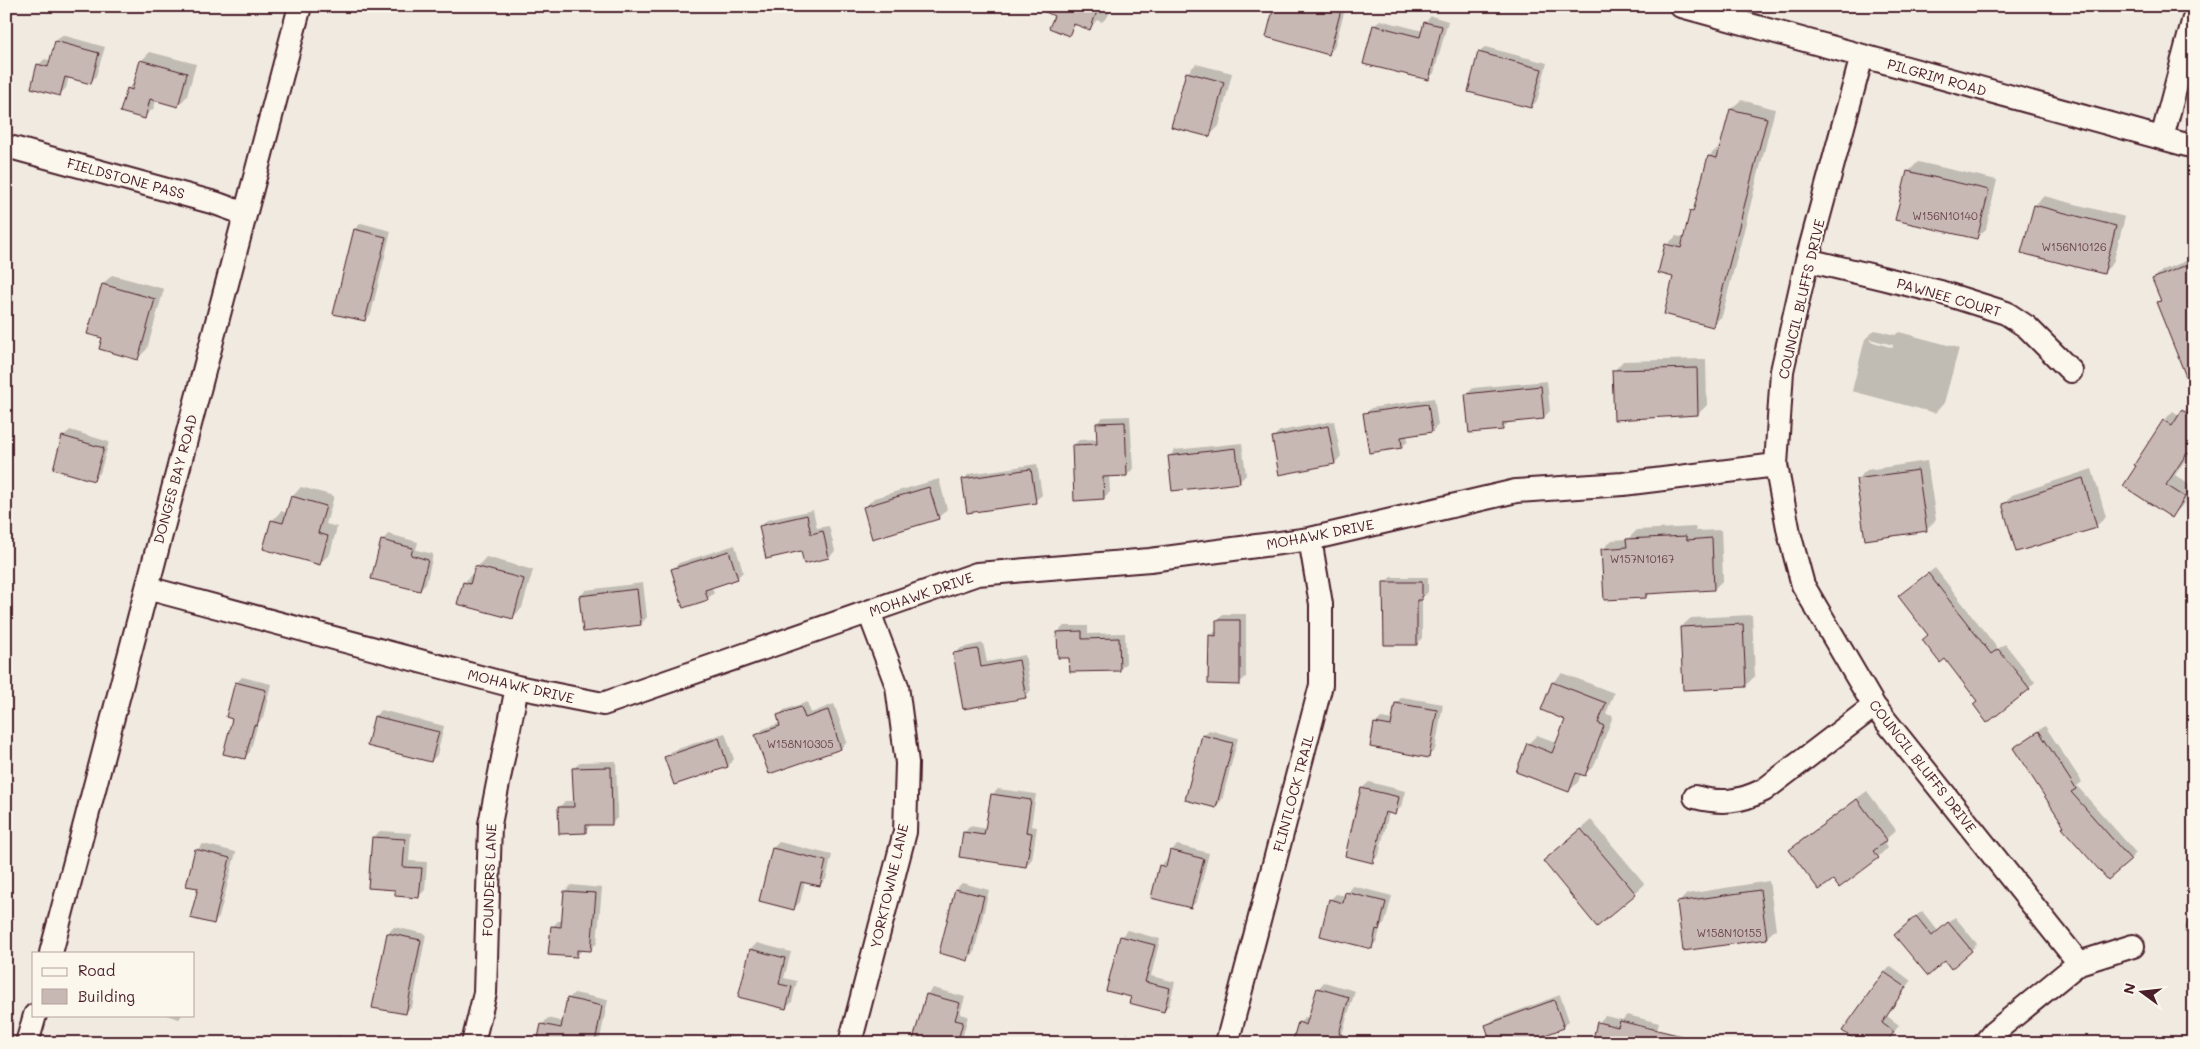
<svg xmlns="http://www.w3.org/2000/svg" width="2200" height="1049" viewBox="0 0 2200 1049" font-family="Mali,sans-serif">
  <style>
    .water { fill: #b8a4a2; stroke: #8c6f72 }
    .shadow { fill: #0003; fill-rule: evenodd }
    .building { fill: #c8b8b3; stroke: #4a1f2b }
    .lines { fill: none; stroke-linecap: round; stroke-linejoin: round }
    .minor-casing { stroke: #4a1f2b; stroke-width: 26 }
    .minor { stroke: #fbf7ec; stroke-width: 22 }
    .labels { text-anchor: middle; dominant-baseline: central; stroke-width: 4; stroke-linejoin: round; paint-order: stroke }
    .number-label { font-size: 11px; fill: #6a454d }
    .street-label { font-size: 14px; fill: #4a1f2b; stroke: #fbf7ec }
  </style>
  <rect width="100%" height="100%" fill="#f0eae0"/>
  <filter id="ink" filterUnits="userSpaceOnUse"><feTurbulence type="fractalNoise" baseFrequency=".02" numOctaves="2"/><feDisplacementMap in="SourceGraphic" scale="10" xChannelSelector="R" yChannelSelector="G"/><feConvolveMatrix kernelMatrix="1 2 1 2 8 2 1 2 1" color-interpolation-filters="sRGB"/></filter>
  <g filter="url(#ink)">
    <!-- water -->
    <path class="water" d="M2194,901V933L2190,935L2185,932Z"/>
    <!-- shadow -->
    <path class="shadow" d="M1059,6H1112L1108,16L1102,22L1097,20L1090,28L1077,23L1069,34Z
      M1275,6H1346L1334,48L1328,54Z
      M1431,16L1448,21L1434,73L1428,79L1374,26L1380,20L1423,31L1425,23Z
      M62,35L105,47L96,76L90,83L69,77L66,88L60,94L38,65L45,59L51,61L56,41Z
      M1485,47L1547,63L1537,101L1531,107L1479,53Z
      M150,52L196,64L187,96L178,106L156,100L154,108L144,117L128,89L135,82L141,61Z
      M1196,64L1232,73L1219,126L1210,135L1187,73Z
      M1741,100L1775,109L1722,316L1713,325L1675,276L1667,245L1676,236L1685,238L1709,156L1719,147H1721L1731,109Z
      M1918,162L1997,180L1986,229L1976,238L1908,172Z
      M2044,196L2125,217L2113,263L2103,273L2023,252L2035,205Z
      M361,223L391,231L371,314L365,320L334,313L355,229Z
      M2194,258V367L2157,303L2161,299L2153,279L2163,270Z
      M112,275L164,289L147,349L138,358L104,337L103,284Z
      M1875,330L1895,335L1899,332L1959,348L1944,403L1935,413L1852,391L1865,339ZM1870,339L1893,345V348L1870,341Z
      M1706,359L1707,405L1698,414L1614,371L1623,361Z
      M1547,381L1550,411L1543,418L1509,422L1503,428L1467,394L1473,388Z
      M1434,398L1438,425L1432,431L1407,435L1408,441L1402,447L1365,414L1371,408Z
      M2192,402L2194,455L2190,453L2175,475L2194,488L2181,507L2172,516L2138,466L2164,421L2173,411L2180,416Z
      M1130,416L1133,469L1127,475L1109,476L1110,492L1103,498L1073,446L1079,440L1098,439L1097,423L1103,417Z
      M1334,421L1341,456L1335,463L1280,473L1273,437L1280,431Z
      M70,430L109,442L100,473L94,479L63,437Z
      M1242,443L1246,475L1240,481L1169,457L1175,450Z
      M1927,461L1936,520L1926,530L1857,479L1867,470Z
      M1037,464L1042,495L1035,501L963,480L969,474Z
      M2092,469L2106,517L2096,526L2003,505L2012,495Z
      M939,479L947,509L938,518L864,508L874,498Z
      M301,487L334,496L326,524L337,527L330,554L320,563L272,521L281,511L287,513L292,497Z
      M813,510L817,528L829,526L835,551L829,557L802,550L761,526L767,520Z
      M1695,527L1696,531L1721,530L1723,580L1714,589L1650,593L1646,597L1603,549L1612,540L1628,539L1637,530Z
      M388,534L418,542L416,550L433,554L426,584L420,590L382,541Z
      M735,545L743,572L737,578L711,586L714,593L707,599L672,570L679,563Z
      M486,557L533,570L522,608L513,617L464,583Z
      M1935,568L1998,649L2005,644L2035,682L2029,688L1978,701L1906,590Z
      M1391,577H1428V592L1422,598V638L1416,644L1384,583Z
      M643,583L647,617L641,624L580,596L586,590Z
      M1224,614H1246V677L1239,683L1210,636L1217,630V620Z
      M1752,615L1755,676L1745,686L1681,627L1691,618Z
      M1064,626H1088V634L1125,633L1126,663L1120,669L1071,657L1058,632Z
      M983,643L987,662L1025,655L1031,690L1025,697L955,654L961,648Z
      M1562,673L1614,693L1606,714L1613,716L1594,766L1584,775L1581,774L1578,782L1569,791L1528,744L1537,735L1558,743L1567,719L1553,682Z
      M242,677L271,684L263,718L258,723L250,752L244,758L233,718L236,683Z
      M1402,697L1443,704L1435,750L1428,756L1375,724L1381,718L1393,720L1396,703Z
      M807,702L811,713L834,704L847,742L841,748L757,735L763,729L780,723L778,716L784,710Z
      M381,710L444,726L437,755L431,761L368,745L375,716Z
      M2045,726L2082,782L2077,786L2136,853L2130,859L2066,826L2015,748Z
      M1209,730L1238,738L1222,800L1216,806L1203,736Z
      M725,733L734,759L728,766L675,784L666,757L672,751Z
      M616,761L618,817L612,823L591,824L585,832L559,808L565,801H575L574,768L580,762Z
      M1369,782L1405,791L1401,807L1394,814L1389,812L1379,855L1372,862L1346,855L1362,788Z
      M998,789L1036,794L1031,826L1037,827L1032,859L1026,866L964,833L970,826L987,829L992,795Z
      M1867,791L1896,830L1883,842L1887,848L1878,857L1791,850L1800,841Z
      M1591,820L1645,884L1635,893L1554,852Z
      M380,831L411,833L409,861L427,862L425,890L419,896L397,889L369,887L374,837Z
      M779,842L832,855L826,879L820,885L805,881L800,902L794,908L773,848Z
      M203,844L236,852L219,917L213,923L199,888L197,850Z
      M1177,845L1209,853L1197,901L1191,907L1160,866L1166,860L1169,861L1171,851Z
      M1769,881L1776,929L1766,938L1678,903L1687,894Z
      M962,883L989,890L974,953L967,959L956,889Z
      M571,885L602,888L597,943L590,950L583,949L577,956L552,927L558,921H562L565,891Z
      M1353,886L1392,896L1385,922L1381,926L1377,941L1371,947L1330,900L1336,894L1346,896Z
      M1922,911L1938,931L1955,917L1977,944L1971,950L1946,960L1901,929Z
      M394,927L426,934L412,1007L405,1013L388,933Z
      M1127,930L1160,939L1151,976L1175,982L1169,1005L1163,1011L1132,996L1121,937Z
      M757,943L791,952L784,978L797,981L792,1002L786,1008L751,949Z
      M1891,966L1911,981L1887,1016L1899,1025L1887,1043H1850L1885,972Z
      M1324,982L1355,991L1340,1041L1299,1023L1305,1017L1309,1018L1318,989Z
      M933,988L965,997L960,1014L968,1016L961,1043L914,1042L927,994Z
      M574,993L608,1000L599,1043H538L542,1025L548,1018L563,1022L568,999Z
      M1560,995L1569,1021L1563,1027L1487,1026L1493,1020Z
      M166,1015H182L179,1019Z
      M1627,1015L1659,1023L1654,1043H1594L1599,1022L1605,1016L1622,1020Z
      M1126,1033L1158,1041L1157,1043H1119Z
      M723,1034L757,1043H716Z
      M337,1035L366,1043H331Z"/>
    <!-- building -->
    <path class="building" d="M1033,6H1099L1090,30L1074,24L1069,36L1049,28L1054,16Z
      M1274,6H1306L1323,11L1325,6H1342L1329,55L1266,37Z
      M1424,22L1442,26L1429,80L1363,64L1373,25L1420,37Z
      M55,41L99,53L91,84L65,77L60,96L31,88L37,64L48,67Z
      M1478,52L1542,69L1531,108L1468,92Z
      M140,60L187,73L178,107L150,99L145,119L120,112L127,88L132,90Z
      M1186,72L1224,82L1210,137L1171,127Z
      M1730,109L1767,118L1713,327L1664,314L1673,277L1658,273L1665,244L1681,248L1690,211L1693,212L1708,156L1717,158Z
      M1907,171L1989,190L1977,239L1895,220Z
      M2034,205L2116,226L2104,274L2021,253Z
      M354,229L386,237L365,321L333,314Z
      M2194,262V394H2193L2156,302L2161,301L2152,279Z
      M102,284L155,299L138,360L99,349L102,338L87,334Z
      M1697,368L1698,415L1614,420L1612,370Z
      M1541,386L1544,419L1503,423V430L1469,433L1465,394Z
      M1428,404L1432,432L1401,437L1402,448L1369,453L1363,413Z
      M2182,410L2194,418V457L2187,453L2166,485L2185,497L2172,518L2123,486L2136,466L2134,465L2163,420L2172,426Z
      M1125,422L1127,476L1103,477L1104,499L1074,501L1072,445L1097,444L1096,423Z
      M1328,426L1335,464L1279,475L1272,437Z
      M62,436L104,448L94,481L53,469Z
      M1236,448L1240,483L1172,491L1168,456Z
      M1031,469L1036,503L967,513L962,479Z
      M1918,470L1927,531L1865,540L1856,479Z
      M2083,478L2097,528L2016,552L2002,504Z
      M929,487L939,519L872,539L863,507Z
      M291,496L326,506L318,533L328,536L320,565L263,549L271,520L283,523Z
      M807,515L811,534L823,531L829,558L804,564L801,551L766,559L759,526Z
      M1686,536L1687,540L1712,538L1714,590L1646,594V598L1604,600L1601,549L1627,547L1626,539Z
      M381,540L413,548L411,555L428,560L420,591L371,579Z
      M729,551L738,579L705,590L708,600L683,608L671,569Z
      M475,566L524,579L513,619L457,604L463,582L470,584Z
      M1928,573L1991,654L1998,649L2030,689L1987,723L1973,704L1977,701L1945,659L1940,663L1922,640L1928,635L1898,596Z
      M1383,582H1422V600H1417V645H1384Z
      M637,589L641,625L583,632L579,596Z
      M1216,620H1240V685L1208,684L1209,635L1216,636Z
      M1743,624L1746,687L1683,690L1680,627Z
      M1082,631V639L1119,638L1120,671L1070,672L1069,658H1058L1057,632Z
      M978,649L981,667L1019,660L1026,698L963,709L953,653Z
      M235,682L266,690L257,726L254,725L245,759L223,754L232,719L226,717Z
      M1552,682L1606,703L1598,723L1604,726L1585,776L1576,773L1569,792L1516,772L1527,743L1552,753L1565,720L1541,710Z
      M1395,703L1437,710L1429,758L1370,747L1374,723L1391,726Z
      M801,707L805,718L828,710L841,749L769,774L755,735L780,726L777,715Z
      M374,716L439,732L431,762L367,746Z
      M2039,731L2076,789L2071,792L2131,860L2108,880L2062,828L2064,826L2013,748Z
      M1202,735L1233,743L1216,808L1185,800Z
      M719,738L728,767L674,785L664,757Z
      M611,767L612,825H586V833L559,834L558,807H574L572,768Z
      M1361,788L1399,797L1395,815L1385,812L1373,863L1345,856Z
      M991,794L1031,800L1026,832L1032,833L1026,867L959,857L963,832L984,835Z
      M1857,799L1887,840L1873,851L1879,858L1839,888L1833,880L1819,890L1789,850Z
      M1581,829L1636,894L1597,927L1543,861Z
      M372,837L405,839L403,867L422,868L419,898L395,896V890L368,888Z
      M772,848L826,861L820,886L801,882L794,910L759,901Z
      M195,849L230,858L214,924L190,918L198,888L186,886Z
      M1170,850L1204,859L1191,908L1151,898L1159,865L1166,867Z
      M955,889L984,896L968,961L939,953Z
      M1760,890L1767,939L1683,951L1677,902Z
      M564,891L596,893L591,951L577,950V957L548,955L551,926L561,927Z
      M1345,892L1386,902L1379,930L1376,929L1372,949L1320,936L1329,899L1343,903Z
      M1916,916L1932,936L1948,922L1972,951L1951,969L1945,961L1928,976L1894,935Z
      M387,933L421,940L406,1014L372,1008Z
      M1120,936L1155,945L1145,982L1170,988L1164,1012L1129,1003L1131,997L1106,991Z
      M750,949L785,958L779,984L792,987L786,1009L738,997Z
      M1884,972L1906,987L1882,1023L1894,1032L1886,1043H1860L1842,1031Z
      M1317,988L1349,997L1339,1034L1352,1038L1351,1043H1292L1298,1022L1306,1025Z
      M926,994L960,1003L955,1020L963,1022L957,1043H912Z
      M567,998L602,1006L595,1043H537L541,1024L561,1028Z
      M1554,1000L1564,1028L1524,1043H1491L1485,1025Z
      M1620,1021L1682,1036L1681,1043H1592L1597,1022L1618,1027Z"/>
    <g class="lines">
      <defs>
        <path id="minor" d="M1681,6L2194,147
          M1862,56L1807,260L1782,371L1776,465L1789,533L1803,585L1874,706L2079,963
          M2162,138L2194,18
          M6,146L215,203L245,214
          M1807,260L1940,292L2006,313L2027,327L2071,371
          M147,588L517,687L603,704L977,574L1150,560L1310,539L1516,491L1623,484L1776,465
          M1695,797C1721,804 1740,802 1764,790L1874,706
          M51,953L300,6
          M27,1043L35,1015
          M473,1043L485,993L490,824L517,687
          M850,1043L905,832L907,763L897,686L869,612
          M1227,1043L1321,685V604L1310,539
          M1985,1043L1993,1033L2079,963L2133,946"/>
      </defs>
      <!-- minor casing -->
      <use href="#minor" class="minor-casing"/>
      <!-- minor -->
      <use href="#minor" class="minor"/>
    </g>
  </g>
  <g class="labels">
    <!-- number labels -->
    <g class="number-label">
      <text x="1945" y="215">W156N10140</text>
      <text x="2074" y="246">W156N10126</text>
      <text x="1642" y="558">W157N10167</text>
      <text x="800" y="743">W158N10305</text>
      <text x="1729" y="932">W158N10155</text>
    </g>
    <!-- street labels -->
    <g class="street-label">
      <text transform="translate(1937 77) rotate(16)">PILGRIM ROAD</text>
      <text transform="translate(126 178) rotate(15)">FIELDSTONE PASS</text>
      <text transform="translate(1949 297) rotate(16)">PAWNEE COURT</text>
      <text transform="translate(1801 299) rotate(-77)">COUNCIL BLUFFS DRIVE</text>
      <text transform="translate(175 479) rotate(-75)">DONGES BAY ROAD</text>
      <text transform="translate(1320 534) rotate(-11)">MOHAWK DRIVE</text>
      <text transform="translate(921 594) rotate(-19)">MOHAWK DRIVE</text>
      <text transform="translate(521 686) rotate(13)">MOHAWK DRIVE</text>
      <text transform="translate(1923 766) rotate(52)">COUNCIL BLUFFS DRIVE</text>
      <text transform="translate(1293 793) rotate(-75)">FLINTLOCK TRAIL</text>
      <text transform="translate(489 880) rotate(-88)">FOUNDERS LANE</text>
      <text transform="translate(889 886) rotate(-77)">YORKTOWNE LANE</text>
    </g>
  </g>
  <!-- margin -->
  <rect width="2200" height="1049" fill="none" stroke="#fbf7ec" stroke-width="25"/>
  <rect x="12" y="12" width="2175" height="1024" fill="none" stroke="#4a1f2b" stroke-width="2" filter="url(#ink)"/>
  <!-- legend -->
  <rect x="32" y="952" width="162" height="65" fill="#fbf7ec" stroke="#b4a19f"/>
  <rect x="42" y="968" width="25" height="8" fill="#fbf7ec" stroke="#b4a19f"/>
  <text x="78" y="976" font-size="15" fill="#4a1f2b">Road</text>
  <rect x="42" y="989" width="25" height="15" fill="#c8b8b3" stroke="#b4a19f"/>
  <text x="78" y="1002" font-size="15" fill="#4a1f2b">Building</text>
  <!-- north arrow -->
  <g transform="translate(2142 992) rotate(285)" stroke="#fbf7ec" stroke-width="4" paint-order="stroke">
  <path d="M0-4L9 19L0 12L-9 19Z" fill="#4a1f2b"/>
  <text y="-8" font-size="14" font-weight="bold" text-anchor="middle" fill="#4a1f2b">N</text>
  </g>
</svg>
